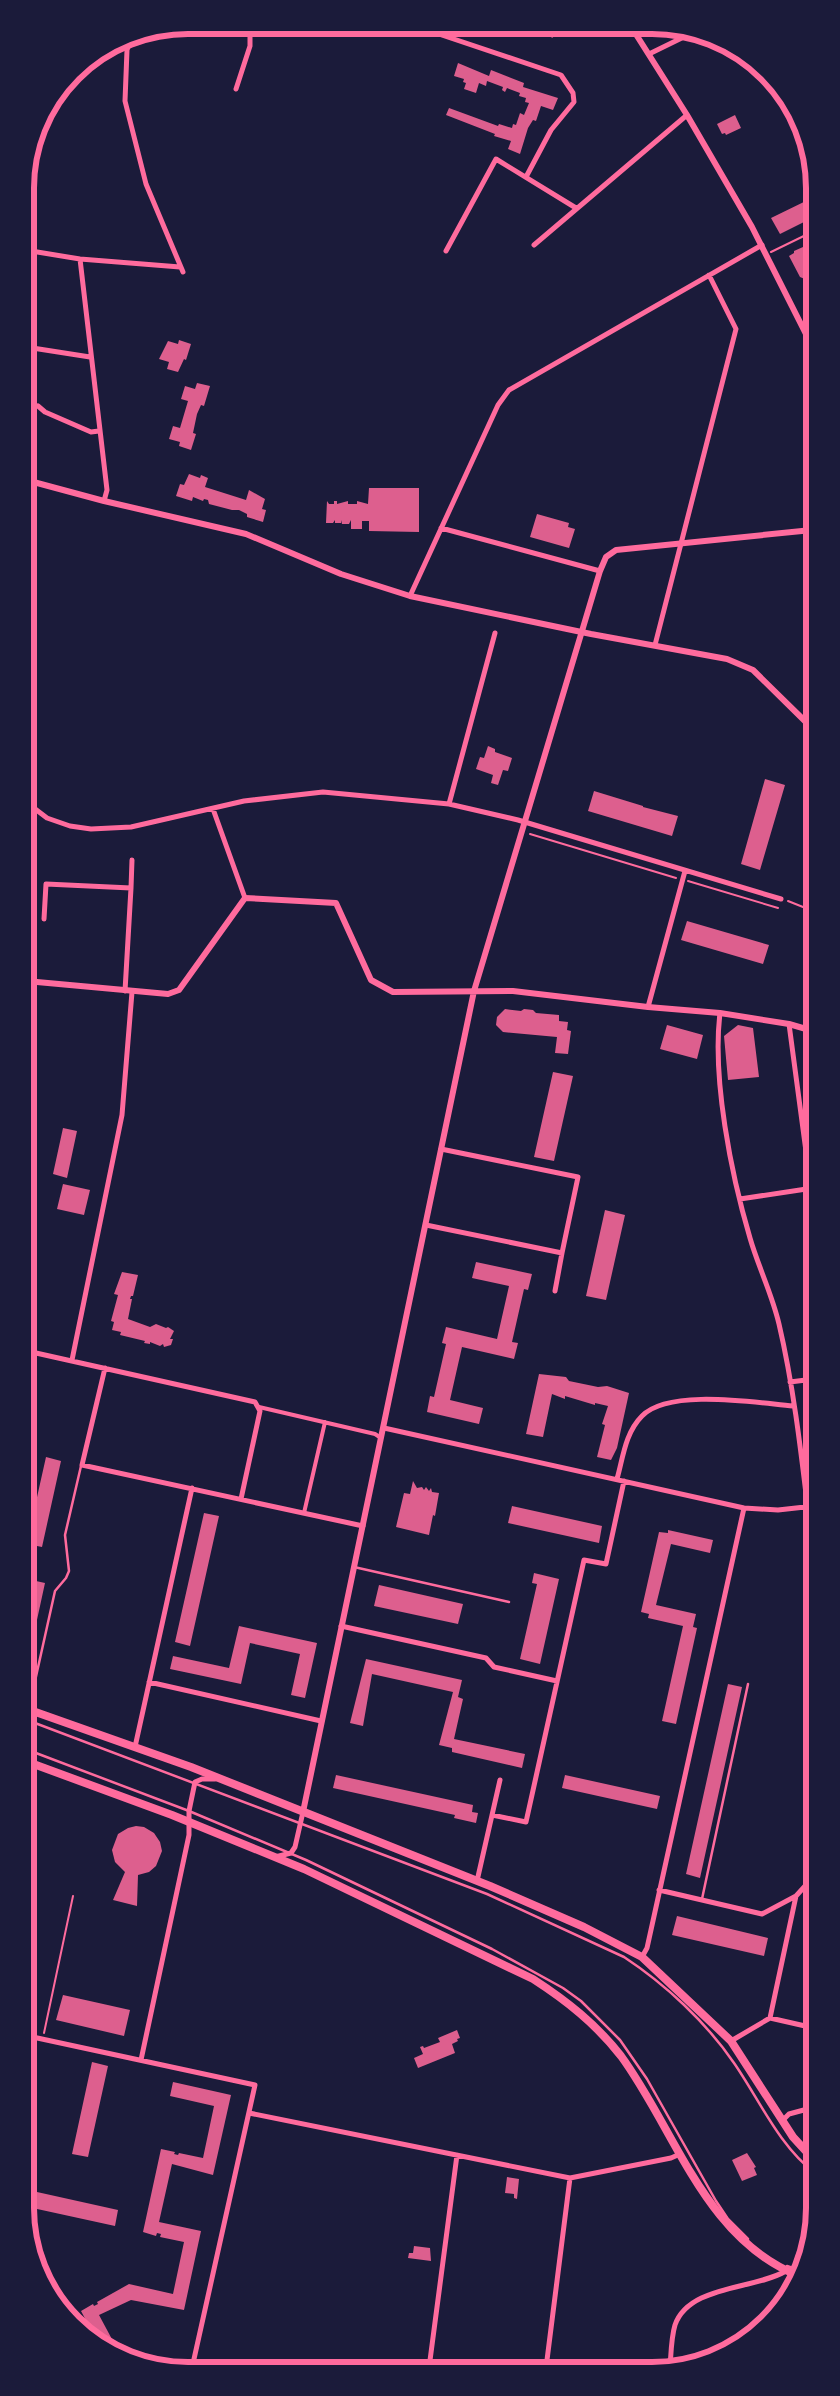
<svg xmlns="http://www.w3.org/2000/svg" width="840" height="2396" viewBox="0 0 840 2396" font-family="'Crimson Pro',serif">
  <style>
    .building { fill: #dd5f8e }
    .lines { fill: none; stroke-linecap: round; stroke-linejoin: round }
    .path { stroke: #ff6b9d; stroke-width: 2 }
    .service { stroke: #ff6b9d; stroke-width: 2.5 }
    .pedestrian { stroke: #ff6b9d; stroke-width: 4 }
    .minor { stroke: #ff6b9d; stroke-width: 5 }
    .tertiary { stroke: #ff6b9d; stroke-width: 6 }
    .secondary { stroke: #ff6b9d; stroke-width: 8 }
    .rim { fill: none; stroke: #ff6b9d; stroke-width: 6 }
  </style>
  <rect width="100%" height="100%" fill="#1b1b3a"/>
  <!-- building -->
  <path class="building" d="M546,27H566L552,38L544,28Z
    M458,63L489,76L491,70L524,83L523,87L558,98L553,110L541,106L536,121L533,120L528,128L520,154L508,149L511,141L494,136L495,134L446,115L449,108L498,126L499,124L512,128L513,124L516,125L520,113L524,115L529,103L525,102L526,98L519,96L520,93L507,88L505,92L502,90L503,87L487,81L486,86L479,83L476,93L464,89L466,83L463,82L464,79L454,76Z
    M735,115L741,128L726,135L725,133L722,134L717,124Z
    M812,198V218L780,234L771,218Z
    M803,247L805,248V253L812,250V282L800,277L789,256L794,253V251Z
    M179,340L191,344L186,360L184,359L178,372L167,369L169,362L159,359L168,341L178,344Z
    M197,383L210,386L204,406L201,405L197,414L193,433L196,434L191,450L179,446L180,442L169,439L173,426L180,428L188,401L181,399L185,386L195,389Z
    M189,474L200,478L201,475L208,478L205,487L246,500L249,490L265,499L262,509L266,510L263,522L247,517V514L239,510H232L209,504L208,500L204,499L203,501L193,497L192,501L176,496L180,484L184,485Z
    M369,488H419V532L369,531V521H362V529H351V520L349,524H342L341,520V523H335V520L333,523H326L327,501L329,504H334V501H337V504L348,501V504H357V501L368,504Z
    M537,514L569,523L568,527L575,529L569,548L530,537Z
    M26,704H29L28,712H31L30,726L26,725Z
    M488,746L495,749V752L512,758L508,771L503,770L498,785L491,783L493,775L476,769L480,757L484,758Z
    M765,779L785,785L760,870L741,864Z
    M594,791L643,806V807L678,816L672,836L588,811Z
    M687,921L769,945L763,964L681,940Z
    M505,1009L521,1011L524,1009L533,1010L536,1013L559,1015V1021L568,1022L567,1030L571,1031L568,1054L555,1053L557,1037L503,1032L496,1025L497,1017Z
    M667,1025L703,1035L697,1059L660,1049Z
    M738,1025L753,1028L759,1077L728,1080L724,1036Z
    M553,1072L573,1076L554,1161L534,1157Z
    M63,1128L77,1131L67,1178L53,1174Z
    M63,1184L90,1190L84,1215L57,1209Z
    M605,1210L625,1215L606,1300L586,1296Z
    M476,1262L532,1274L528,1290L524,1289L512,1342L518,1343L514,1359L462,1347L450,1400L483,1408L479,1424L427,1412L430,1396L434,1397L446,1344L442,1343L446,1327L497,1339L509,1286L472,1278Z
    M122,1272L138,1275L133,1296H131L130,1299H132L128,1319L150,1327L156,1324L166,1328L168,1327L174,1331L170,1339H173L171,1345L164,1347L163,1344L160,1346L150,1342V1344L144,1343L145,1341L120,1335L121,1332L112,1330L114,1322L111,1321L118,1295L114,1294Z
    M539,1374L566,1377L569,1381L598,1387L607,1386L629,1393L617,1448L611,1460L597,1457L605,1425L602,1424L608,1406L595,1403V1405L565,1396V1399L552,1394L543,1437L526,1434Z
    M46,1457L61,1461L42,1547L27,1544V1542Z
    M413,1481L417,1488L422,1487L424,1490L426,1487L429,1491L431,1488L432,1492L439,1493L435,1516L433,1515L429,1535L396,1527L404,1493L410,1494Z
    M512,1506L602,1526L599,1543L508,1523Z
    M204,1513L219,1516L190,1646L175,1642Z
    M668,1530L713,1540L710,1553L671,1544L656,1605L696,1614L693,1627L697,1628L676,1724L662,1721L683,1626L648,1618L649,1614L641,1612L659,1532L668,1533Z
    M534,1573L559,1579L540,1664L520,1659L537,1584L532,1583Z
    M27,1579L45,1583L35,1629L27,1627Z
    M379,1585L463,1604L458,1624L374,1606Z
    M239,1626L317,1643L305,1698L291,1695L300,1654L250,1643L241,1684L170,1669L173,1656L229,1668Z
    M366,1659L462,1680L458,1697L463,1699L454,1739L525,1754L522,1768L452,1752V1748L439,1745L453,1692L372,1674L363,1726L350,1723Z
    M728,1684L742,1687L700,1878L686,1874Z
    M336,1775L473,1805L472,1812L478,1813L476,1823L454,1818L455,1815L333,1788Z
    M565,1775L660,1796L657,1809L562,1788Z
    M136,1826L144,1827L154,1833L160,1842L162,1851L156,1866L149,1872L138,1875L137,1906L113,1900L125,1872L115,1862L112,1850L118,1834L128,1828Z
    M677,1916L768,1938L764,1956L672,1935Z
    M63,1995L130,2010L124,2036L56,2020Z
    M457,2030L460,2038L457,2039L458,2041L452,2044L455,2053L418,2068L414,2058L423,2054L420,2047L423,2046L424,2048L440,2042L438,2038Z
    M28,2057L36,2059L32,2075L28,2074Z
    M92,2062L108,2066L88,2157L72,2154Z
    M173,2082L231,2095L213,2175L172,2164L159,2222L201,2231L184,2310L131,2300L99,2315L121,2356L97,2341L81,2311L93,2304L94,2306L98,2304L97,2302L129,2284L173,2294L184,2242L160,2237L161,2234L157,2233L156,2236L143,2232L161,2149L175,2152L174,2154L178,2155L179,2153L203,2158L214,2106L170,2096Z
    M747,2153L756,2167L754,2168L757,2175L742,2181L732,2160Z
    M507,2177L519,2179L517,2199L514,2198V2194L505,2193Z
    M28,2190L118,2210L115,2226L28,2207Z
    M414,2246L430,2248L431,2261L408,2258L409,2253H413Z"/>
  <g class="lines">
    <!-- path -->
    <path class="path" d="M771,252L812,232
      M530,834L676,878
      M688,881L778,908
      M788,901L813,911
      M44,2033L73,1896"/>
    <!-- service -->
    <path class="service" d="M354,1567L509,1602
      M29,1708L55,1591L66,1578L69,1571L65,1535L81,1466
      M27,1720L487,1894L624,1957C665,1984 706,2022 734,2063C759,2099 779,2146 815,2173
      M28,1750L189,1811L306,1860L492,1949L563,1988L581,2001L620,2040L647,2079L716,2201L728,2219L748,2239
      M702,1899L748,1684
      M787,2266L802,2271"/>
    <!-- pedestrian -->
    <path class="pedestrian" d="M259,1407L375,1434L381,1438
      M304,1513L325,1422"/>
    <!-- minor -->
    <path class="minor" d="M415,26L561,75L573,93L574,102L551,130L526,177
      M132,36L127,50L125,101L146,184L183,272
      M649,54L694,32
      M236,89L250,46V25
      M534,245L687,115
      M25,250L80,259L180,267
      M446,251L496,159L576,208
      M80,259L107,490L104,501
      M26,347L90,357
      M38,406L45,412L91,432L99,431
      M441,528L600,571
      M410,596L498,405L509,390L762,245
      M655,645L736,329L709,275
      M26,802L47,818L70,826L91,829L131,827L244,801L323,792L449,804L518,820L781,899
      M449,804L495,633
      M213,809L245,898
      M131,888L132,860
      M44,919L46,884L131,888L125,991
      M648,1007L685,871
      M720,1013C712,1078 731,1174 750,1238C758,1266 772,1294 779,1324C797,1401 804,1482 814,1560
      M789,1024L811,1189
      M740,1199L813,1188
      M426,1225L562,1253L578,1177L441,1149
      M555,1291L562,1253
      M27,1351L255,1402L260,1411L241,1499
      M72,1360L122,1115L132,992
      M105,1368L82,1465L363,1526
      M790,1382L814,1379
      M384,1428L744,1508L778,1510L814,1506
      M617,1479C623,1458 625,1433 642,1416C669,1388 757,1403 793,1406
      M341,1626L486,1658L494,1667L557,1681
      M149,1682L321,1721
      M135,1747L192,1488
      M492,1815L526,1822L584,1560L606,1564L624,1481
      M275,1857L291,1853L295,1847L303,1812
      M477,1881L500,1780
      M659,1890L762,1914L796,1896L806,1885L814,1884
      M642,1957L647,1948L744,1508
      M770,2018L814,2028
      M28,2036L255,2085L192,2368
      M731,2041L770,2018L796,1896
      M141,2060L189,1835V1811L195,1782L202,1779H215
      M249,2113L570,2178L671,2158L680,2154
      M782,2121L789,2114L815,2107
      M429,2368L457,2155
      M546,2368L570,2178
      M670,2368C671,2355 671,2338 675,2325C689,2285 753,2290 786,2271"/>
    <!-- tertiary -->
    <path class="tertiary" d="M632,28L687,115L752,227L812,346
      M26,480L104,501L246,534L341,574L410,596L591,634L727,659L753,670L813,729
      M26,981L168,994L179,990L245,898L336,903L371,980L393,992L513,991L648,1007L720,1013L789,1024L813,1031
      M303,1812L474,991L600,571L606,557L616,550L812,530"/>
    <!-- secondary -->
    <path class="secondary" d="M27,1709L191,1767L490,1886L584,1927L642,1957L731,2041L793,2137L815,2161
      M28,1762L172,1815L304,1869L533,1979C567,2001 596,2024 621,2056C676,2131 705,2239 799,2276"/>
  </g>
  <!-- crop -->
  <path d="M0 0H840V2396H0ZM188 34H652A154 154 0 0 1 806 188V2208A154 154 0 0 1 652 2362H188A154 154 0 0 1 34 2208V188A154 154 0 0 1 188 34Z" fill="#1b1b3a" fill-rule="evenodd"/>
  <path class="rim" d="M188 34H652A154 154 0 0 1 806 188V2208A154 154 0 0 1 652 2362H188A154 154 0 0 1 34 2208V188A154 154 0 0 1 188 34Z"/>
</svg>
